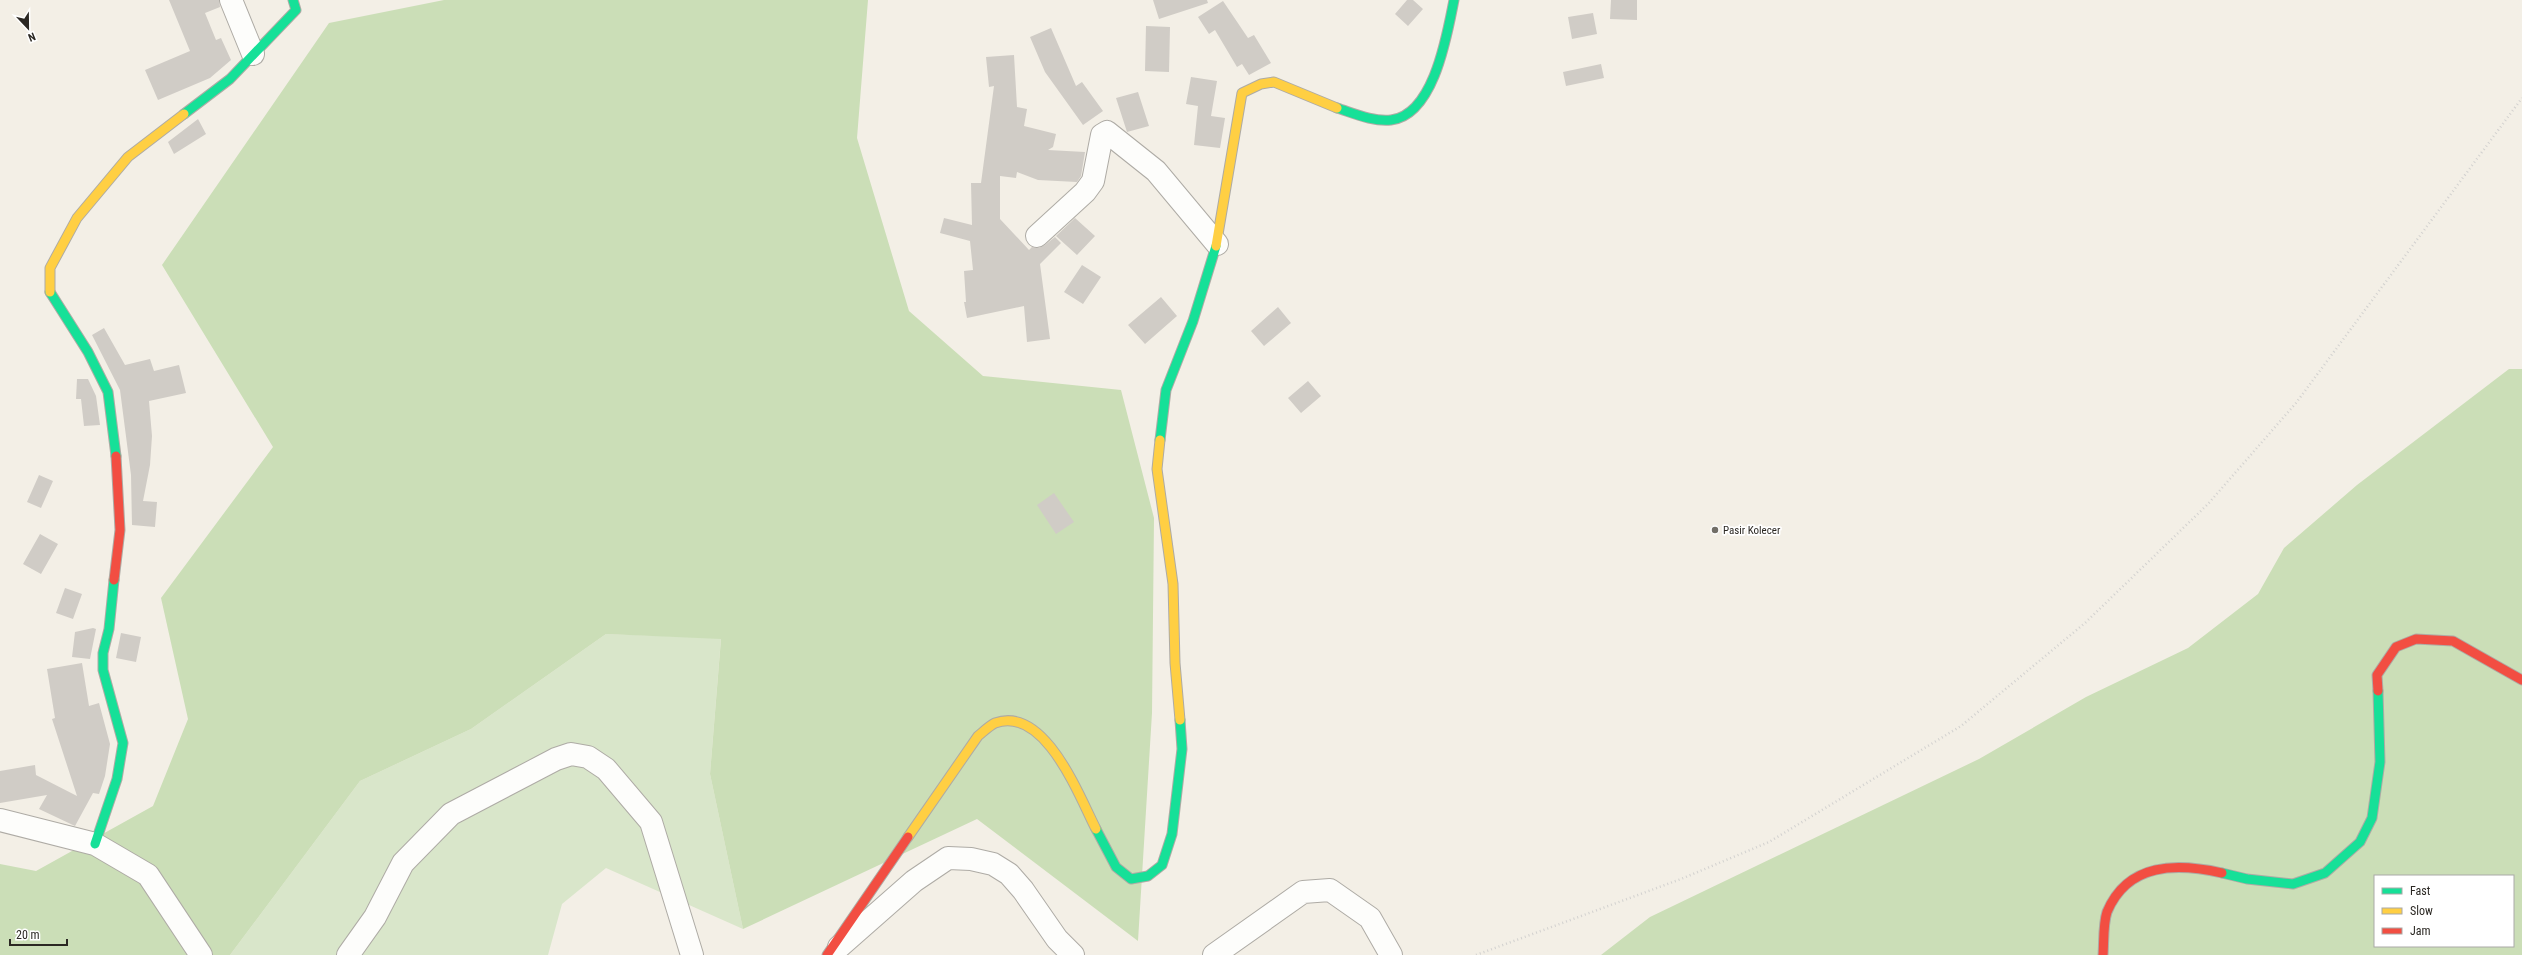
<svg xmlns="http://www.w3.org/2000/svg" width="2522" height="955" viewBox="0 0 2522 955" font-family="'Roboto Condensed',sans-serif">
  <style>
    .green { fill: #d9e6ca }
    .forest { fill: #cbdeb7; fill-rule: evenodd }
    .building { fill: #d0ccc6 }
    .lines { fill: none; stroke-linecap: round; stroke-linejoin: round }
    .street-casing { stroke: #aeaba5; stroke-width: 24 }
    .fast-casing { stroke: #aeaba5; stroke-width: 11 }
    .slow-casing { stroke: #aeaba5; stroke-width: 11 }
    .jam-casing { stroke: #aeaba5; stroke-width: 11 }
    .path { stroke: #d2d1cf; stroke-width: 2.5; stroke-dasharray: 1 3; stroke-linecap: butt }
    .street { stroke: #fdfdfb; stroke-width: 22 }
    .fast { stroke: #16e098; stroke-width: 9 }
    .slow { stroke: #ffcf43; stroke-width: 9 }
    .jam { stroke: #f24e42; stroke-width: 9 }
    .poi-dot { fill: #716e67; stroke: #fff; stroke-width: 1.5 }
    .labels { text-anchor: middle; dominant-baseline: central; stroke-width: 3.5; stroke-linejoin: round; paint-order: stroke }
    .poi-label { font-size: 11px; fill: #2b2823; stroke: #fff; text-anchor: start }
  </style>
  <rect width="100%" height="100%" fill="#f3efe6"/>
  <!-- green -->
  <path class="green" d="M606,634L721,638L710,774L743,929L606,868L562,904L548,955H230L360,781L471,729Z"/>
  <!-- forest -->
  <path class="forest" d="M444,0H868L857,138L909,311L983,376L1121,390L1154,518L1152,713L1138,941L977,819L743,929L710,774L721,639L606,634L471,729L360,781L230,955H0V864L36,871L153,806L188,719L161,598L273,447L162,265L329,23Z
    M2509,369H2522V955H1601L1650,917L1979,759L2086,697L2188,648L2258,594L2284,548L2357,485ZM2375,876H2513V946H2375Z"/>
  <!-- building -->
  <path class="building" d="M169,0H219L220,7L205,13L216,40L221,38L231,60L210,78L158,100L145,70L190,51Z
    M1153,0H1207L1208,3L1159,19Z
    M1407,0H1413L1423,9L1408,26L1395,14Z
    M1611,0H1637V20L1610,19Z
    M1223,1L1248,38L1254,35L1271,63L1249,75L1242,64L1237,67L1215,30L1209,34L1198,17Z
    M1593,13L1597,34L1572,39L1568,17Z
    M1146,26L1170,27L1169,72L1145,71Z
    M1051,28L1076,86L1082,82L1103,111L1083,125L1045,72L1030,37Z
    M1014,55L1017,107L1027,109L1024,126L1056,134L1053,147L1048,150L1085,152L1081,176L1077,182L1038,180L1017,172L1016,178L1000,176V219L1029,250L1032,247L1039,248L1045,245L1055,237L1061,243L1040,264L1050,339L1027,342L1024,306L967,318L964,302H966L964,271L973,270L970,241L940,233L944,218L972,225L971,183H981L994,86L989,87L986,57Z
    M1601,64L1604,78L1566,86L1563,72Z
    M1191,77L1217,81L1211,116L1225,118L1220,148L1194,145L1198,106L1186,104Z
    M1138,92L1149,126L1127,132L1116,98Z
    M198,119L206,134L174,154L168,142Z
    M1075,218L1095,236L1077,255L1056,236Z
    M1082,265L1101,277L1083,304L1064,292Z
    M1161,297L1177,316L1145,344L1128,325Z
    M1278,307L1291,323L1264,346L1251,331Z
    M104,328L125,365L150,359L154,371L179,365L186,393L149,401L152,436L150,465L143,501L157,502L155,527L132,525L131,475L120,390L92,335Z
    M77,379H88L96,396L100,425L84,426L81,399H76Z
    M1308,381L1321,396L1301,413L1288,398Z
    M39,475L53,481L41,508L27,502Z
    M1054,493L1074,522L1056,534L1037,505Z
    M40,534L58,544L41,574L23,564Z
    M65,588L82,594L73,619L56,613Z
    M93,628L96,629L90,659L72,657L75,632Z
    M121,633L141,637L136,662L116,658Z
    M82,663L89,706L99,703L110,744L105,776L99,794L93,793L75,826L39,809L47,795L0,803V771L35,765L36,775L77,796L52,719L55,718L47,669Z"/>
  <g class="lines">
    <defs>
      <path id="street" d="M231,0L253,54
        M1037,236L1085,192L1093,181L1102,135L1107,132L1156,171L1217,244
        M0,820L95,844L148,875L201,955
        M839,947L914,881L948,858L971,859L993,864L1009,874L1023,890L1057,939L1073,955
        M348,955L375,917L403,863L451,814L556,759L571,754L588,757L606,769L651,822L692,955
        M1214,955L1303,892L1330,890L1370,918L1391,955"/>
      <path id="fast" d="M1337,108C1353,113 1373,122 1391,120C1434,115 1447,35 1454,0
        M184,114L230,79L296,10L293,0
        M50,292L88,352L108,392L116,456
        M1160,440L1166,390L1193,321L1216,246
        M1096,829L1116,867L1131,879L1148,876L1162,865L1172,834L1182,749L1180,720
        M95,844L117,779L123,743L103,670V653L109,629L114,580
        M2222,873L2247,879L2293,884L2325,873L2360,842L2372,818L2380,762L2378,691"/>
      <path id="slow" d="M1216,246L1242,93L1261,84L1274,82L1337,108
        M50,292V268L77,218L128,157L184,114
        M1160,440L1157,469L1173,584L1175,663L1180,720
        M908,837L978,736C983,732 989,726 995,723C1045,705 1079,796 1096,829"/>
      <path id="jam" d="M114,580L120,530L116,456
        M2378,691L2377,675L2396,647L2416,639L2453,641L2522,680
        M827,955L908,837
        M2103,955C2104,942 2103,924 2107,912C2128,862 2177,863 2222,873"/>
    </defs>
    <!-- street casing -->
    <use href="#street" class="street-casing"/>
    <!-- fast casing -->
    <use href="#fast" class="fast-casing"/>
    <!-- slow casing -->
    <use href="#slow" class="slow-casing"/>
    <!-- jam casing -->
    <use href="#jam" class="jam-casing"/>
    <!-- path -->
    <path class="path" d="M1476,955L1681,879L1769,842L1961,726L2085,623L2208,504L2296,403L2522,98"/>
    <!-- street -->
    <use href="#street" class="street"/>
    <!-- fast -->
    <use href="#fast" class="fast"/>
    <!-- slow -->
    <use href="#slow" class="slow"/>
    <!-- jam -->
    <use href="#jam" class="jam"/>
  </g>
  <!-- markers -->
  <circle class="poi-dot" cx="1715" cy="530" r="4"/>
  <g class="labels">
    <!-- poi labels -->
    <g class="poi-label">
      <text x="1723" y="530">Pasir Kolecer</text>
    </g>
  </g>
  <!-- legend -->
  <rect x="2374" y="875" width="140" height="72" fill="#ffffff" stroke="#aaa9a7"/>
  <rect x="2382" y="888" width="20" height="6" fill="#16e098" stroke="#aaa9a7"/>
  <text x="2410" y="895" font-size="12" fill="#2b2823">Fast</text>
  <rect x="2382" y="908" width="20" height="6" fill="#ffcf43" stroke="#aaa9a7"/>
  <text x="2410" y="915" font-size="12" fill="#2b2823">Slow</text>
  <rect x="2382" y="928" width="20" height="6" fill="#f24e42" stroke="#aaa9a7"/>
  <text x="2410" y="935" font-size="12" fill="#2b2823">Jam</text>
  <!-- north arrow -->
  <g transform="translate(28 28) rotate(158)" stroke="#ffffff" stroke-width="3" paint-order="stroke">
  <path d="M0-3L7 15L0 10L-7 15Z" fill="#2b2823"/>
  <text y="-6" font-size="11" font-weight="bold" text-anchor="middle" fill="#2b2823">N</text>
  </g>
  <!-- scale -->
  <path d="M10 939v6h57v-6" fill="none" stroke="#2b2823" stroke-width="2"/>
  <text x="16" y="939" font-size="12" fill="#2b2823" stroke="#ffffff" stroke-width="3" paint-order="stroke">20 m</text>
</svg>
